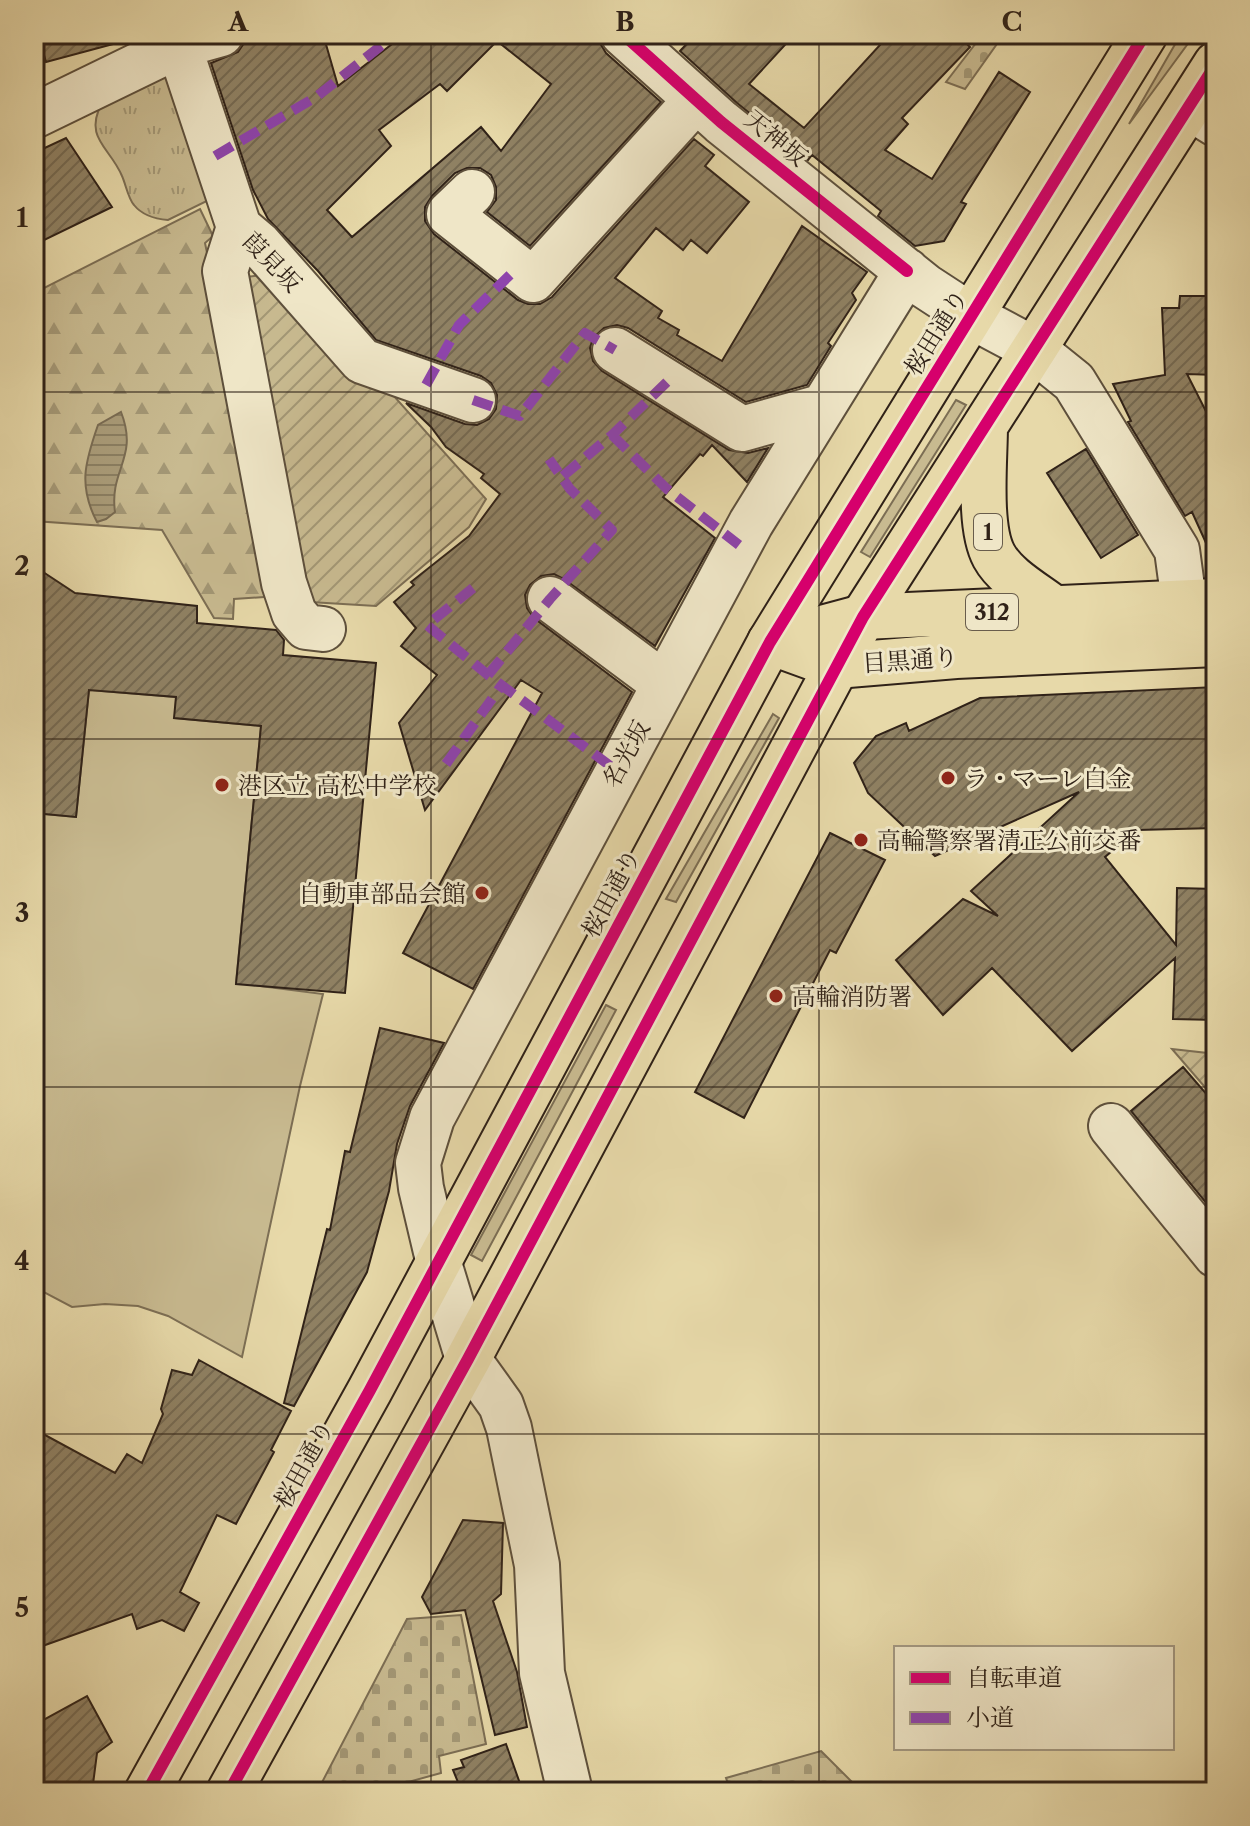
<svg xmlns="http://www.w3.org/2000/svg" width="1250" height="1826" viewBox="0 0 1250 1826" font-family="'Libre Caslon Text','Noto Serif JP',serif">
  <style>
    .grass { fill: #c8ba90; stroke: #7c6e54; stroke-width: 2 }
    .forest { fill: url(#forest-firs); stroke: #7c6e54; stroke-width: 2 }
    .cemetery { fill: url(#cemetery-stones); stroke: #7c6e54; stroke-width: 2 }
    .park { fill: url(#park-tufts); stroke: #7c6e54; stroke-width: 2 }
    .garden { fill: url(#garden-furrows); stroke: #7c6e54; stroke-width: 2 }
    .water { fill: url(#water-rules); stroke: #796b52; stroke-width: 2 }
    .building { fill: url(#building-hatch); stroke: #302218; stroke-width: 2; fill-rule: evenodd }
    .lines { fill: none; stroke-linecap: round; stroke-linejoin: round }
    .minor-casing { stroke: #5e503c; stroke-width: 48 }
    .major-casing { stroke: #302218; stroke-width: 48 }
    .highway-casing { stroke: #302218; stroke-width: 48 }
    .minor { stroke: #efe6c7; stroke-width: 44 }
    .major { stroke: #e7d9a9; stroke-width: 44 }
    .highway { stroke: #e7d9a9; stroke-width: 44 }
    .quiet { stroke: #8e44ad; stroke-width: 10; stroke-dasharray: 20 10; stroke-linecap: butt }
    .cycleway-casing { stroke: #efe6c7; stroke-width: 17 }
    .cycleway { stroke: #d6006c; stroke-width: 12 }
    .grid { fill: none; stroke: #302218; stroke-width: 2; stroke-opacity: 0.55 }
    .poi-dot { fill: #8f2418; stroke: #efe6c7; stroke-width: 3 }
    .labels { text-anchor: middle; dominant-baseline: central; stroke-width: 6; stroke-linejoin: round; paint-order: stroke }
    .shield { fill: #efe6c7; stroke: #695d4c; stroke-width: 2 }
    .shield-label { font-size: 22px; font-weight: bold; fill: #302218 }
    .street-label { font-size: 24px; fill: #302218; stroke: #efe6c7 }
    .poi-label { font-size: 24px; fill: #302218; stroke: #efe6c7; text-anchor: start }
    .neatline { fill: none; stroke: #302218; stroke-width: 3 }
    .grid-label { font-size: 26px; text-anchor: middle; font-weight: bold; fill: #302218 }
  </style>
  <defs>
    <pattern id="forest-firs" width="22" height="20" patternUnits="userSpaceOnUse" patternTransform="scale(2)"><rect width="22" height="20" fill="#c8ba90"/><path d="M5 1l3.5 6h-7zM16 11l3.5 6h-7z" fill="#a39775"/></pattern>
    <pattern id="cemetery-stones" width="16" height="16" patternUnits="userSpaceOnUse" patternTransform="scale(2)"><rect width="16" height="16" fill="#c8ba90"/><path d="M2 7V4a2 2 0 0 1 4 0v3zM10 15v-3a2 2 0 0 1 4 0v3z" fill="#a39775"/></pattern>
    <pattern id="park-tufts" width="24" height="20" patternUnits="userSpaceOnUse" patternTransform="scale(2)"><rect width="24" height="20" fill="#c8ba90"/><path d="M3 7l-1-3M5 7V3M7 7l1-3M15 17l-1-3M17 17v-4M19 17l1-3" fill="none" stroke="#a39775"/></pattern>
    <pattern id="garden-furrows" width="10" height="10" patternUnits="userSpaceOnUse" patternTransform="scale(2)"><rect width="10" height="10" fill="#c8ba90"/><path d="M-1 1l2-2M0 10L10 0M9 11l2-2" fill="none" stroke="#a39775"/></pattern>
    <pattern id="water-rules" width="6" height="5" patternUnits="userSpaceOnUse" patternTransform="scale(2)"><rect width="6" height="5" fill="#a99b78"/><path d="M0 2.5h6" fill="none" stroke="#8a7e61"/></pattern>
    <pattern id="building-hatch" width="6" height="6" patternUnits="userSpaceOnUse" patternTransform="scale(2)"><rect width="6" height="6" fill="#8f8163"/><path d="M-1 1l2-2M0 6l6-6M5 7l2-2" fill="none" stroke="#756951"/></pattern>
  </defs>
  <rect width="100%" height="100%" fill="#e7d9a9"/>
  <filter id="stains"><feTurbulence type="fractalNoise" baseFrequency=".0025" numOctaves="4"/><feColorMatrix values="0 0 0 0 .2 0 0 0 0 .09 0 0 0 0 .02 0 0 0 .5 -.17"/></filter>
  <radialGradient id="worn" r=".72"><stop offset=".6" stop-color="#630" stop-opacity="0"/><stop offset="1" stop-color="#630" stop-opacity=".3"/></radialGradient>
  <!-- grass -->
  <path class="grass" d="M1181,34H1195L1129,124Z
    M956,400L966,405L870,557L861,552Z
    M89,690L176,697L175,718L261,726L236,983L323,994L300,1086L242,1357L168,1316L138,1306L105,1304L72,1307L34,1287V813L76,817Z
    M773,714L779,718L676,902L666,899Z
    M606,1005L616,1010L482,1261L471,1255Z"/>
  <!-- forest -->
  <path class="forest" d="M200,209L213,236L205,243L278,596L234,599L233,619L214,618L162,530L34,521V293Z"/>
  <!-- cemetery -->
  <path class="cemetery" d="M983,34H1004L965,89L946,82Z
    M461,1615L486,1744L439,1756L441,1773L372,1792H317L407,1619Z
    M821,1751L862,1792H731L726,1778Z"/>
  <!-- park -->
  <path class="park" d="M169,68L215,197L168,220C156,219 142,215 134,205C128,198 126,185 122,176C110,147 83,138 102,103Z"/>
  <!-- garden -->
  <path class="garden" d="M283,272L486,499L469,527L376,606L310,602L246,277Z
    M1172,1049L1216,1054V1100Z"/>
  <!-- water -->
  <path class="water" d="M121,412C139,458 109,469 115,512L106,519L97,522C78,486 85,462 98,425Z"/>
  <!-- building -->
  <path class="building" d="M38,34H116L117,43L46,62Z
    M247,34H323L338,86L405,34H590L600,43L606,53L661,102L530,246L487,212L496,200V187L491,175L480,168H467L455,173L432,196L425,207V221L434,234L518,300L528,304H540L552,297L694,139L714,155L705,166L749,202L707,253L691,240L683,250L656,228L615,278L662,311L658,318L679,330L677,335L722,361L802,226L867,272L852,293L856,300L828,343L831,346L807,385L746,402L628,328L617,325L604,328L593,338L590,348L593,361L602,371L729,450L748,453L768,448L747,482L712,445L703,456L700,454L663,497L715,538L655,646L564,579L554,574L541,576L530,585L525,595L527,608L534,618L632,692L473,989L403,953L542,693L521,680L425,810L399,723L437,675L401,646L416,628L394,602L414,585L411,582L469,536L500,494L481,478L484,474L446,447L431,427L406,403L465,424L477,425L489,419L496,409L497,395L491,383L481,376L376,340L318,271L268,219L253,190L211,63L238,52L244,43L249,41ZM497,41L551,84L501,151L481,127L352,237L327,210L391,146L379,130L440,84L447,91Z
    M696,34H795L749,84L804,128L890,34H957L970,47L902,118L908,124L885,150L932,179L999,72L1030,92L961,202L966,204L944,241L915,246L878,216L881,211L812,155L808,160L737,103L680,51Z
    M66,138L112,207L34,245V153Z
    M1180,296H1216V375L1187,374L1216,431V565L1192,512L1185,516L1128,422L1131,421L1113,384L1165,375L1162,308H1179Z
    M1086,449L1138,535L1101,558L1047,473Z
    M34,566L75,593L197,606V623L276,630L284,640L283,655L376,663L345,993L236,984L261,726L174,718L176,697L89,690L76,817L34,813Z
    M1216,687V828L1137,830L1105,857L1176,945L1177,888L1216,889V1020L1173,1019L1175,958L1072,1051L992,968L943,1015L896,960L963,899L998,916L971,891L1079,792L935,856L868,793L854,763L876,736L906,723L909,731L980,698Z
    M830,833L885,860L836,953L830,950L744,1118L695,1092Z
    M380,1028L444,1043L410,1106L397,1144L389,1191L367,1272L294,1406L284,1403L327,1229L330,1230L345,1151L350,1152Z
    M1183,1067L1216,1105V1215L1131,1111Z
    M199,1360L291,1411L271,1450L274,1452L236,1524L217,1515L180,1592L199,1603L184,1631L162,1620L137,1629L132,1614L34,1649V1429L115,1473L127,1454L142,1463L163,1414L161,1409L172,1370L192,1375Z
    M463,1520L503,1523L501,1594L493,1601L517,1672L527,1727L495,1735L465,1610L431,1614L422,1597Z
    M87,1696L112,1742L97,1753L92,1792H34V1725Z
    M506,1744L523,1792H462L453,1770L464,1767L461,1760Z"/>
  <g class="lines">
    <defs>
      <path id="minor" d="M175,34L239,227L259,244L362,361L473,400
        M623,34L721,122L925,286L971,316L1033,349L1074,382L1177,550L1184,602
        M1190,108L1216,124
        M34,116L178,46L221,34
        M472,192L449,214L533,280L696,100
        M239,227L225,271L284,583L294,613L306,627L323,629
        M615,350L742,429L821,407
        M550,599L664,684
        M1111,1126L1216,1255
        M570,1792L542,1673L537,1565L509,1428L501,1405L468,1359L438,1260L421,1188L418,1163L432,1118L751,523L907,271"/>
      <path id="major" d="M770,642L836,666L956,656L1216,644
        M770,642L863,617L1216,601"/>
      <path id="highway" d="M985,426C985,460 978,527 994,556C1006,578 1036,594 1055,609
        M147,1792L370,1390L770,642L1145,34
        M229,1792L468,1359L863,617L1216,64"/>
    </defs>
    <!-- minor casing -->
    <use href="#minor" class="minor-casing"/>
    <!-- major casing -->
    <use href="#major" class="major-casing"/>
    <!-- highway casing -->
    <use href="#highway" class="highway-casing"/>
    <!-- minor -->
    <use href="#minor" class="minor"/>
    <!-- major -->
    <use href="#major" class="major"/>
    <!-- highway -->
    <use href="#highway" class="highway"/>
    <!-- quiet -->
    <path class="quiet" d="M215,156L316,97L396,34
      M426,385L459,325L517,268
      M473,400L520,416L585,333L615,350
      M612,435L667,489L739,545
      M563,476L612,435L667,382
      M473,588L427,625L488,675L617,771
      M488,675L550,599L612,530L570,489L549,459
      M446,764L501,686"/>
    <defs>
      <path id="cycleway" d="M623,34L721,122L907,271
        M147,1792L370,1390L770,642L1145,34
        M229,1792L468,1359L863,617L1216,64"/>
    </defs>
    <!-- cycleway casing -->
    <use href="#cycleway" class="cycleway-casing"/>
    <!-- cycleway -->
    <use href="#cycleway" class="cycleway"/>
  </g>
  <!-- grid -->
  <path class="grid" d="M431,34V1792M819,34V1792M34,392H1216M34,739H1216M34,1087H1216M34,1434H1216"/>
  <!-- markers -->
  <g class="poi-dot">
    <circle cx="948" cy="778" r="8"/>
    <circle cx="222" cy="785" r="8"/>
    <circle cx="861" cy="840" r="8"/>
    <circle cx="482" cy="893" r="8"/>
    <circle cx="776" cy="996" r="8"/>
  </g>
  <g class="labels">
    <!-- shield labels -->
    <g class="shield">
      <rect x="974" y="514" width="28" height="36" rx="6"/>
      <rect x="966" y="594" width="52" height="36" rx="6"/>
    </g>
    <g class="shield-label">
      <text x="988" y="532">1</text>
      <text x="992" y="612">312</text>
    </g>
    <!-- street labels -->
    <g class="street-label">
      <text transform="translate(776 138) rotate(39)">天神坂</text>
      <text transform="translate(272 262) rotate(46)">葭見坂</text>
      <text transform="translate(936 332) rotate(-58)">桜田通り</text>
      <text transform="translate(910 660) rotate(-4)">目黒通り</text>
      <text transform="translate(626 754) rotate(-62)">名光坂</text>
      <text transform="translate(611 893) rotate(-62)">桜田通り</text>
      <text transform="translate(304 1464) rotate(-61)">桜田通り</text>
    </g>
    <!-- poi labels -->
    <g class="poi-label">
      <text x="964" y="778">ラ・マーレ白金</text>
      <text x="238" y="785">港区立 高松中学校</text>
      <text x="877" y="840">高輪警察署清正公前交番</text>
      <text x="466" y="893" text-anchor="end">自動車部品会館</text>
      <text x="792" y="996">高輪消防署</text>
    </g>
  </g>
  <!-- margin -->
  <rect width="1250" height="1826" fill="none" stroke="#e7d9a9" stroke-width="88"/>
  <!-- legend -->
  <rect x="894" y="1646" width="280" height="104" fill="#efe6c7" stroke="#a39881" stroke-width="2"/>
  <rect x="910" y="1672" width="40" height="12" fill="#d6006c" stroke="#a39881" stroke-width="2"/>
  <text x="966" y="1686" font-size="24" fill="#302218">自転車道</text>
  <rect x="910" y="1712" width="40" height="12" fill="#8e44ad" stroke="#a39881" stroke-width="2"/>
  <text x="966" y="1726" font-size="24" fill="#302218">小道</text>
  <rect x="44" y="44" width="1162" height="1738" class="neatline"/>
  <g class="grid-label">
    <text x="238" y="31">A</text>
    <text x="625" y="31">B</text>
    <text x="1012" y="31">C</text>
    <text x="22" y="227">1</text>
    <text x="22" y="575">2</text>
    <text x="22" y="922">3</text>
    <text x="22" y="1270">4</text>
    <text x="22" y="1617">5</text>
  </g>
  <rect width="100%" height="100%" filter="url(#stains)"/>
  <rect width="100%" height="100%" fill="url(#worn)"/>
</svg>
